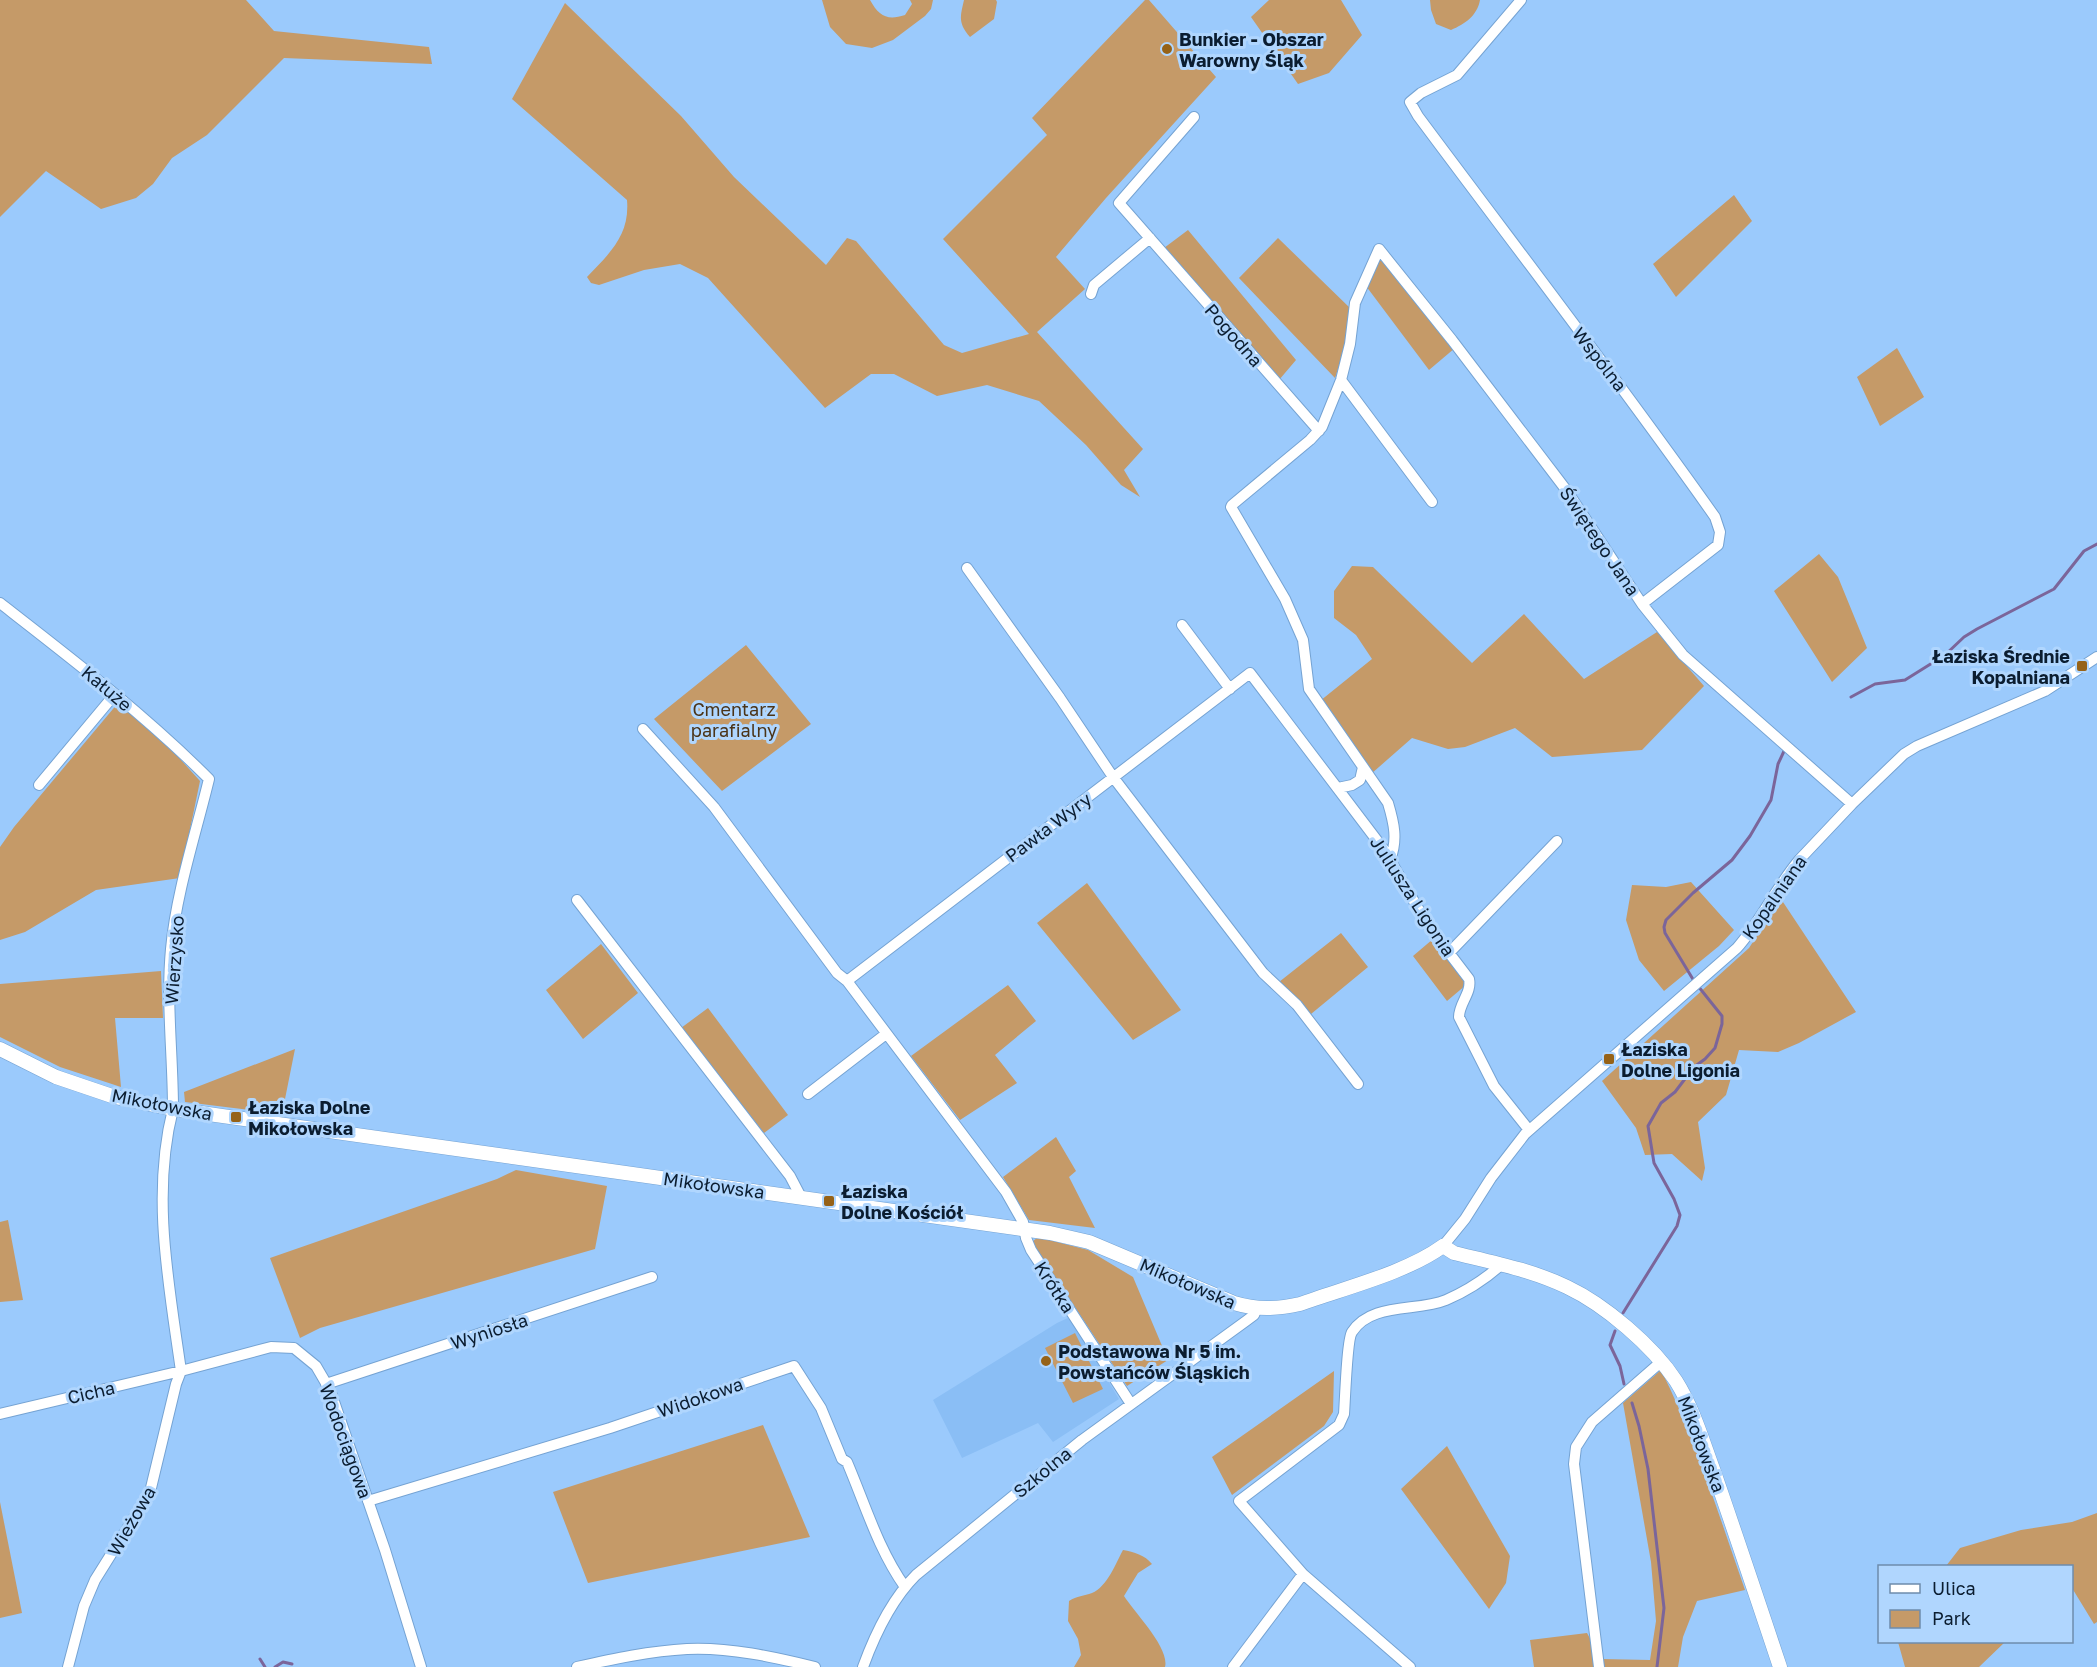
<svg xmlns="http://www.w3.org/2000/svg" width="2097" height="1667" viewBox="0 0 2097 1667" font-family="'Golos Text',sans-serif">
  <style>
    .built { fill: #8abef5 }
    .green { fill: #c59a68 }
    .lines { fill: none; stroke-linecap: round; stroke-linejoin: round }
    .stream { stroke: #7b659a; stroke-width: 3 }
    .street-casing { stroke: #75a3d3; stroke-width: 12 }
    .secondary-casing { stroke: #75a3d3; stroke-width: 15 }
    .street { stroke: #fff; stroke-width: 10 }
    .secondary { stroke: #fff; stroke-width: 14 }
    .poi-dot { fill: #966217; stroke: #b0d6fe; stroke-width: 2 }
    .labels { text-anchor: middle; dominant-baseline: central; stroke-width: 6; stroke-linejoin: round; paint-order: stroke }
    .poi-label { font-size: 18px; font-weight: bold; fill: #0b1d30; stroke: #b0d6fe; text-anchor: start }
    .street-label { font-size: 18px; fill: #0b1d30; stroke: #b0d6fe }
    .park-label { font-size: 18px; fill: #4b3418; stroke: #b0d6fe }
  </style>
  <rect width="100%" height="100%" fill="#9bcafc"/>
  <!-- built -->
  <path class="built" d="M1070,1317L1119,1399L1053,1442L1038,1423L962,1458L933,1400L1057,1323Z"/>
  <!-- green -->
  <path class="green" d="M0,0H246L274,31L429,47L432,64L284,58L207,135L172,158L153,184L136,198L101,209L46,171L0,217Z
    M822,0H870C879,16 887,21 905,15L912,4L910,0H933L931,9L925,16L893,40L872,48L846,44L830,27Z
    M964,0H996L997,2L994,19L970,37C958,23 960,17 964,0Z
    M1145,0H1149L1216,77L1106,198L1056,257L1085,289L1037,332L1143,449L1124,470L1140,497L1121,485L1086,445L1039,401L987,385L937,396L894,374H871L825,408L708,278L680,264L644,270L599,285L591,283L587,277C610,253 630,235 627,200L512,99L565,3L681,116L734,177L826,265L847,238L856,241L944,345L962,353L1029,334L943,239L1047,135L1032,118Z
    M1269,0H1341L1362,35L1329,73L1298,84L1251,17Z
    M1430,0H1480C1477,16 1465,24 1451,30L1436,24L1431,10Z
    M1734,195L1752,221L1676,297L1653,264Z
    M1188,230L1296,360L1279,380L1164,248Z
    M1278,238L1350,308L1347,342L1335,378L1239,278Z
    M1379,256L1455,348L1429,370L1366,286Z
    M1897,348L1924,397L1880,426L1857,377Z
    M1819,554L1838,577L1867,648L1832,682L1774,591Z
    M1352,566L1373,567L1472,663L1524,614L1584,679L1657,632L1704,686L1642,750L1552,757L1515,728L1465,747L1448,749L1412,738L1371,774L1320,701L1372,659L1356,635L1334,618V591Z
    M746,645L811,724L722,791L654,719Z
    M118,703L172,750L200,781L180,878L96,890L25,932L0,940V847L14,827Z
    M1691,882L1734,930L1719,946L1664,991L1639,960L1626,920L1632,885L1666,887Z
    M1087,883L1181,1010L1133,1040L1037,923Z
    M1781,899L1856,1012L1799,1043L1778,1052L1739,1050L1726,1095L1698,1122L1705,1168L1702,1181L1672,1154L1645,1155L1636,1128L1602,1081L1749,948Z
    M1341,933L1368,967L1311,1014L1279,982Z
    M1433,939L1464,977L1466,985L1447,1001L1413,956Z
    M601,944L638,993L583,1039L546,990Z
    M161,971L163,1018H115L121,1087L60,1067L0,1037V984Z
    M1008,985L1036,1021L995,1055L1017,1083L960,1120L911,1056Z
    M708,1008L788,1115L764,1133L681,1028Z
    M295,1049L282,1114L185,1102L184,1092Z
    M1056,1137L1076,1171L1069,1177L1095,1228L1029,1220L1003,1177Z
    M516,1170L607,1186L595,1249L320,1328L300,1338L270,1258L497,1179Z
    M8,1220L23,1300L0,1302V1222Z
    M1038,1237L1088,1250L1133,1277L1168,1360L1127,1386L1032,1242Z
    M1075,1333L1103,1389L1073,1403L1045,1348Z
    M1661,1370C1696,1440 1719,1516 1745,1590L1697,1601L1683,1637L1678,1667H1534L1530,1640L1587,1633L1601,1659L1650,1660L1656,1621L1651,1562L1623,1403Z
    M1334,1371L1333,1412L1324,1426L1232,1495L1212,1457Z
    M763,1425L810,1537L588,1583L553,1492Z
    M1447,1446L1510,1556L1506,1583L1489,1609L1401,1489Z
    M0,1502L22,1613L0,1618Z
    M2097,1513V1622L2094,1624L2072,1588V1566H1946L1960,1548L2021,1530L2072,1522Z
    M1123,1550C1134,1552 1145,1555 1152,1564L1138,1573L1124,1596C1134,1612 1170,1648 1165,1667H1074L1081,1655L1078,1639L1068,1621L1069,1601C1077,1596 1084,1596 1092,1593C1107,1587 1116,1563 1123,1550Z
    M1898,1642H2005L1979,1667H1905Z"/>
  <g class="lines">
    <!-- stream -->
    <path class="stream" d="M1851,697L1875,684L1905,680L1945,655L1964,637L1977,629L2054,589L2084,551L2097,544
      M1694,981L1665,933L1664,927L1666,920L1693,893L1732,860L1750,836L1771,800L1778,764L1785,749
      M1623,1313L1677,1226L1680,1215L1674,1199L1654,1163L1648,1126L1661,1103L1675,1092L1694,1067L1705,1059L1715,1048L1722,1024V1016L1698,986
      M1615,1331L1610,1345L1620,1366L1624,1384
      M1632,1403L1639,1426L1648,1469L1664,1608L1657,1667
      M260,1659L265,1667
      M275,1667L283,1662L292,1664"/>
    <defs>
      <path id="street" d="M1521,0L1457,75L1421,93L1410,102L1418,116C1517,249 1619,381 1715,517L1720,532L1718,545L1642,604
        M1194,117L1119,203L1319,431
        M1091,294L1094,285L1150,238
        M1341,380L1432,502
        M967,568L1060,698L1113,777L1263,973L1297,1005L1358,1084
        M0,603C72,659 144,714 209,779C196,833 176,893 171,949C166,1002 173,1056 173,1109C151,1195 169,1285 181,1371L176,1384L150,1492L95,1580L84,1606L68,1667
        M1182,625L1230,689
        M643,729L714,807L837,973L847,981L1006,1192L1023,1222L1026,1238L1031,1250L1131,1404
        M39,785L115,694
        M1338,788L1352,785L1360,780L1363,767
        M1390,860C1398,840 1394,823 1388,803L1309,689L1303,640L1285,599L1231,507L1232,505L1310,440L1322,427L1341,380L1350,344L1355,303L1379,249L1452,340L1567,491L1642,604L1683,655L1852,804
        M577,900L790,1176L801,1197
        M1449,953L1557,841
        M847,981L1250,673L1385,851L1427,924L1469,979C1472,993 1459,1003 1459,1017L1494,1086L1529,1130
        M808,1094L886,1034
        M1443,1246L1465,1219L1491,1178L1525,1134L1737,948C1761,921 1776,887 1800,859L1852,804L1904,754L1917,746L2045,691L2097,657
        M326,1384L652,1277
        M0,1414L181,1371L271,1347L294,1348L316,1366L330,1390L385,1550L421,1667
        M368,1501L610,1428L794,1366L821,1408L842,1459L847,1462C865,1504 878,1549 905,1587
        M577,1667C613,1659 650,1651 687,1649C729,1647 774,1657 815,1667
        M863,1667C875,1634 891,1600 916,1575L1082,1440L1246,1321L1254,1315L1257,1308
        M1233,1667L1303,1574
        M1410,1667L1303,1574L1239,1501L1339,1425L1344,1414C1345,1401 1347,1339 1352,1332C1371,1302 1417,1312 1446,1300C1467,1291 1484,1280 1501,1265
        M1599,1667L1574,1464L1576,1447L1592,1422L1662,1361"/>
      <path id="secondary" d="M0,1049L56,1077L115,1097L173,1109L1050,1233L1089,1242L1234,1303C1257,1310 1277,1309 1300,1304C1344,1288 1406,1273 1443,1246L1454,1253C1491,1262 1532,1270 1567,1287C1605,1305 1653,1346 1676,1381C1693,1408 1702,1439 1713,1469C1736,1535 1758,1601 1780,1667"/>
    </defs>
    <!-- street casing -->
    <use href="#street" class="street-casing"/>
    <!-- secondary casing -->
    <use href="#secondary" class="secondary-casing"/>
    <!-- street -->
    <use href="#street" class="street"/>
    <!-- secondary -->
    <use href="#secondary" class="secondary"/>
  </g>
  <!-- markers -->
  <g class="poi-dot">
    <circle cx="1167" cy="49" r="6"/>
    <rect x="2076" y="660" width="12" height="12" rx="3"/>
    <rect x="1603" y="1053" width="12" height="12" rx="3"/>
    <rect x="230" y="1111" width="12" height="12" rx="3"/>
    <rect x="823" y="1195" width="12" height="12" rx="3"/>
    <circle cx="1046" cy="1361" r="6"/>
  </g>
  <g class="labels">
    <!-- poi labels -->
    <g class="poi-label">
      <text x="1179" y="39">Bunkier - Obszar<tspan x="1179" dy="21">Warowny Śląk</tspan></text>
      <text x="2070" y="656" text-anchor="end">Łaziska Średnie<tspan x="2070" dy="21">Kopalniana</tspan></text>
      <text x="1621" y="1049">Łaziska<tspan x="1621" dy="21">Dolne Ligonia</tspan></text>
      <text x="248" y="1107">Łaziska Dolne<tspan x="248" dy="21">Mikołowska</tspan></text>
      <text x="841" y="1191">Łaziska<tspan x="841" dy="21">Dolne Kościół</tspan></text>
      <text x="1058" y="1351">Podstawowa Nr 5 im.<tspan x="1058" dy="21">Powstańców Śląskich</tspan></text>
    </g>
    <!-- street labels -->
    <g class="street-label">
      <text transform="translate(1234 335) rotate(49)">Pogodna</text>
      <text transform="translate(1600 359) rotate(52)">Wspólna</text>
      <text transform="translate(1600 541) rotate(56)">Świętego Jana</text>
      <text transform="translate(107 688) rotate(40)">Kałuże</text>
      <text transform="translate(1048 827) rotate(-37)">Pawła Wyry</text>
      <text transform="translate(1413 896) rotate(57)">Juliusza Ligonia</text>
      <text transform="translate(1774 897) rotate(-55)">Kopalniana</text>
      <text transform="translate(174 960) rotate(-86)">Wierzysko</text>
      <text transform="translate(162 1104) rotate(11)">Mikołowska</text>
      <text transform="translate(714 1185) rotate(8)">Mikołowska</text>
      <text transform="translate(1188 1283) rotate(23)">Mikołowska</text>
      <text transform="translate(1055 1287) rotate(57)">Krótka</text>
      <text transform="translate(489 1331) rotate(-18)">Wyniosła</text>
      <text transform="translate(91 1392) rotate(-13)">Cicha</text>
      <text transform="translate(700 1397) rotate(-19)">Widokowa</text>
      <text transform="translate(346 1441) rotate(70)">Wodociągowa</text>
      <text transform="translate(1702 1444) rotate(69)">Mikołowska</text>
      <text transform="translate(1042 1472) rotate(-39)">Szkolna</text>
      <text transform="translate(131 1521) rotate(-60)">Wieżowa</text>
    </g>
    <!-- park labels -->
    <g class="park-label">
      <text x="734" y="709">Cmentarz<tspan x="734" dy="21">parafialny</tspan></text>
    </g>
  </g>
  <!-- legend -->
  <rect x="1878" y="1565" width="195" height="78" fill="#b0d6fe" stroke="#6e8cac" stroke-width="1.5"/>
  <rect x="1890" y="1584" width="30" height="9" fill="#ffffff" stroke="#6e8cac" stroke-width="1.5"/>
  <text x="1932" y="1595" font-size="18" fill="#0b1d30">Ulica</text>
  <rect x="1890" y="1610" width="30" height="18" fill="#c59a68" stroke="#6e8cac" stroke-width="1.5"/>
  <text x="1932" y="1625" font-size="18" fill="#0b1d30">Park</text>
</svg>
